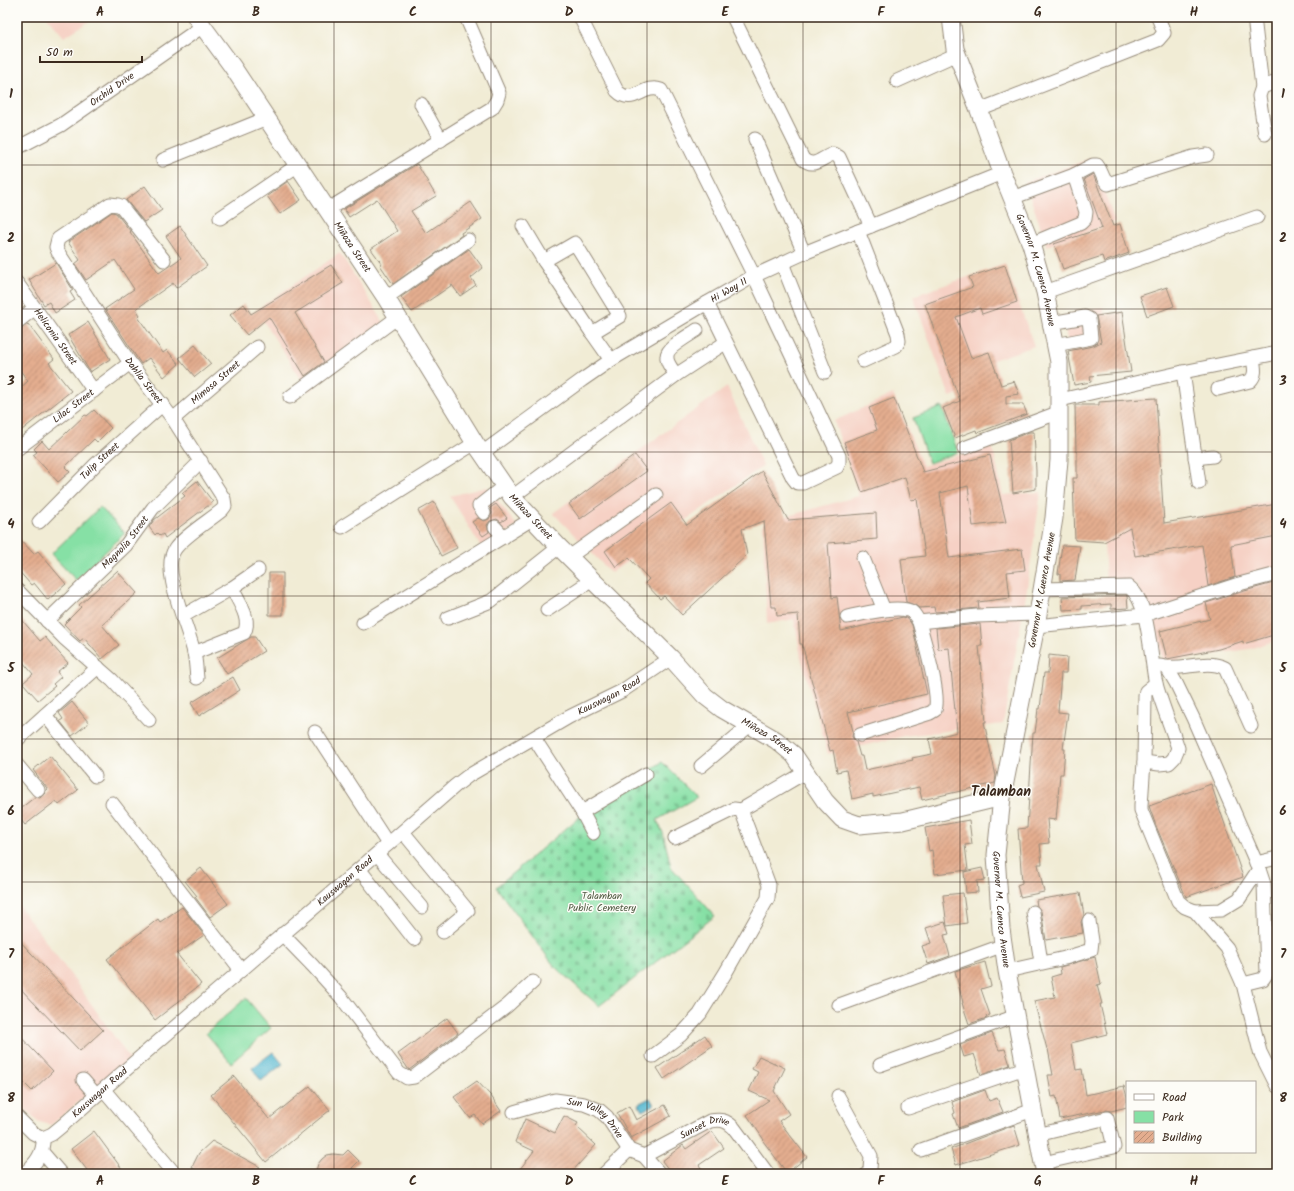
<svg xmlns="http://www.w3.org/2000/svg" width="1294" height="1191" viewBox="0 0 1294 1191" font-family="Kalam,sans-serif">
  <style>
    .built { fill: #f6d1c5 }
    .cemetery { fill: url(#cemetery-stones); stroke: #608562 }
    .park { fill: #86e0a5; stroke: #608562 }
    .water { fill: #52b7d0; stroke: #467077 }
    .building { fill: url(#building-hatch) }
    .lines { fill: none; stroke-linecap: round; stroke-linejoin: round }
    .minor-casing { stroke: #968b7a; stroke-width: 15 }
    .major-casing { stroke: #968b7a; stroke-width: 19 }
    .minor { stroke: #fff; stroke-width: 13 }
    .major { stroke: #fff; stroke-width: 17 }
    .grid { fill: none; stroke: #3b2a1e; stroke-width: 1; stroke-opacity: 0.55 }
    .labels { text-anchor: middle; dominant-baseline: central; stroke-width: 3; stroke-linejoin: round; paint-order: stroke }
    .street-label { font-size: 10px; fill: #3b2a1e; stroke: #fdfcf7 }
    .park-label { font-size: 10px; fill: #4e5840; stroke: #fdfcf7 }
    .district-label { font-size: 14px; font-weight: bold; fill: #3b2a1e; stroke: #fdfcf7 }
    .neatline { fill: none; stroke: #3b2a1e; stroke-width: 1.5 }
    .grid-label { font-size: 13px; text-anchor: middle; font-weight: bold; fill: #3b2a1e }
  </style>
  <defs>
    <pattern id="cemetery-stones" width="16" height="16" patternUnits="userSpaceOnUse"><rect width="16" height="16" fill="#86e0a5"/><path d="M2 7V4a2 2 0 0 1 4 0v3zM10 15v-3a2 2 0 0 1 4 0v3z" fill="#75c08e"/></pattern>
    <pattern id="building-hatch" width="6" height="6" patternUnits="userSpaceOnUse"><rect width="6" height="6" fill="#e4ad8f"/><path d="M-1 1l2-2M0 6l6-6M5 7l2-2" fill="none" stroke="#ba8d74"/></pattern>
  </defs>
  <rect width="100%" height="100%" fill="#fdfcf7"/>
  <filter id="ink" filterUnits="userSpaceOnUse"><feTurbulence type="fractalNoise" baseFrequency=".025" numOctaves="2"/><feDisplacementMap in="SourceGraphic" scale="8" xChannelSelector="R" yChannelSelector="G"/><feConvolveMatrix kernelMatrix="1 2 1 2 8 2 1 2 1" color-interpolation-filters="sRGB"/></filter>
  <filter id="wash" filterUnits="userSpaceOnUse"><feTurbulence type="fractalNoise" baseFrequency=".012" numOctaves="4" result="noise"/><feDisplacementMap in="SourceGraphic" scale="16" xChannelSelector="R" yChannelSelector="G"/><feGaussianBlur stdDeviation="0.9" result="paint"/><feColorMatrix in="noise" values="0 0 0 0 0 0 0 0 0 0 0 0 0 0 0 0 0 1.4 0 .05"/><feComposite in="paint" operator="in"/></filter>
  <g filter="url(#wash)">
    <rect width="100%" height="100%" fill="#f1ecd5"/>
    <!-- built -->
    <path class="built" d="M47,17H96L64,37Z
      M1092,158L1115,222L1047,246L1025,182Z
      M340,253L388,329L309,391L256,310Z
      M1005,264L1034,346L993,360L1000,379L950,397L913,296Z
      M1103,307L1108,339L1069,348L1062,316Z
      M727,387L763,466L611,573L553,513Z
      M893,394L923,466L992,445L1003,495L1041,492L1025,601L1003,724L904,736L828,754L801,657L794,619L767,624L763,523L859,496L834,421Z
      M487,487L517,526L481,547L450,496Z
      M1277,499V640L1249,649L1164,662L1136,584H1106L1104,543L1130,529L1222,513Z
      M17,903L73,978L130,1059L51,1125L39,1122L17,1102Z"/>
    <!-- cemetery -->
    <path class="cemetery" d="M662,762L697,797L657,820L663,833L671,867L715,916L599,1006L555,967L496,887L582,815Z"/>
    <!-- park -->
    <path class="park" d="M942,407L958,452L929,463L913,418Z
      M100,507L125,533L76,580L51,554Z
      M246,998L271,1028L231,1063L206,1033Z"/>
    <!-- water -->
    <path class="water" d="M273,1052L283,1064L261,1081L252,1068Z
      M650,1098L654,1105L642,1111L638,1104Z"/>
    <g id="blocks">
      <!-- building -->
      <path class="building" d="M417,164L436,196L411,211L426,233L471,202L482,219L461,233L462,235L393,284L380,265L382,264L371,249L397,231L377,199L349,217L344,209Z
        M1093,174L1113,226L1120,224L1129,253L1104,262L1102,256L1063,269L1054,244L1102,228L1084,179Z
        M288,181L301,200L280,214L267,196Z
        M145,186L162,210L144,222L126,200Z
        M112,212L116,213L131,232H130L159,273L181,258L166,236L180,226L207,266L176,288L173,283L136,309L140,315L138,317L163,353L167,350L179,364L164,377L149,358L141,364L105,309L134,289L115,260L86,280L75,264L80,260L68,242Z
        M469,249L483,268L471,278L476,285L460,296L452,285L412,312L401,297Z
        M56,263L73,290L70,292L75,300L55,313L49,302L44,305L29,280Z
        M331,265L343,283L295,313L324,362L305,376L269,317L247,335L230,315L244,304L251,314Z
        M1005,265L1017,302L982,314L980,308L956,317L971,358L989,352L1001,385L1014,381L1019,394L1006,396V404H1023L1027,414L977,433L976,430L955,438L943,408L960,401L925,304L973,287L969,277Z
        M1167,287L1174,306L1147,316L1140,296Z
        M1122,312L1131,372L1090,376L1091,382L1074,385L1068,351L1093,346L1101,342L1096,316Z
        M88,322L110,359L90,372L68,335Z
        M28,324L54,359L49,363L71,391L17,434V391L28,381L17,366V332Z
        M195,345L211,364L195,377L179,358Z
        M894,398L923,472L990,455L1006,522L973,526L968,486L940,493L949,558L1022,549L1025,570L1007,572L1010,598L978,602L979,608L935,612L934,607L919,608L915,605L906,602L901,559L925,556L917,499L911,500L905,477L862,492L844,442L877,430L869,408Z
        M1156,398L1164,523L1277,504V536L1231,545L1235,577L1208,586L1202,545L1135,556L1130,528L1104,542L1075,540L1073,478H1077V452H1076L1075,405H1099V402Z
        M94,410L111,428L97,442L94,439L65,467L70,472L58,482L33,455L37,452L34,449L42,441L49,449L85,415L87,416Z
        M1029,432H1034L1036,471V489L1013,493L1009,440Z
        M635,455L647,471L580,519L569,504Z
        M762,471L788,520L876,513L877,539L828,543L832,598L837,597L841,631L903,617L908,619L912,625L914,633L927,694L848,712L853,731L852,737L856,742L860,756H862L865,770L913,760L912,758L932,754L929,739L957,732L949,648L938,649L936,628L980,624L982,646H979L986,722H984L996,776L995,783L922,800L919,787L873,797V794L852,799L846,770L837,772L833,750L830,751L802,644H800L798,614L777,616L776,607H771L764,521L742,529L747,555L682,615L664,596L660,599L645,583L649,579L629,558L616,567L605,551L671,503L687,525Z
        M197,481L213,502L165,538L163,534L160,536L157,533L155,535L149,527L154,520L185,496L182,493Z
        M434,502L457,548L441,556L418,511Z
        M496,504L507,518L501,522L497,519L490,521L487,525L489,532L483,536L472,522L478,518L484,521L489,519L492,513L490,508Z
        M17,536L34,554L38,551L66,584L48,600L34,583L31,585L17,569Z
        M1062,545L1080,546L1075,580L1060,581V574H1058Z
        M117,571L137,593L102,625L119,645L102,659L84,638L80,641L64,624L81,607L79,605Z
        M269,573H283V615H269Z
        M1277,582V634L1243,644V641L1219,649L1167,659L1160,631L1210,619L1206,603L1241,592Z
        M1126,595L1127,596L1128,608L1111,609V604L1082,606V609L1063,610L1062,597Z
        M17,614L40,641L45,637L68,663L57,672L61,677L53,684L55,686L38,700L23,683L33,674L17,655Z
        M251,637H255L264,651L227,674L217,658Z
        M1049,655L1067,657L1066,673H1061L1058,712L1068,713L1063,749H1065L1063,774H1060L1056,820L1047,819L1049,843L1040,844L1042,864H1038L1044,892L1020,897L1017,885L1022,883L1018,829L1027,828L1033,733H1035L1038,709H1040L1044,673H1048Z
        M233,677L240,690L199,716L191,703Z
        M72,702L89,723L72,736L60,721L63,719L59,713Z
        M50,756L78,790L59,805L56,801L25,825L17,815V811L35,797L40,798L45,793L47,788L33,770Z
        M1211,784L1243,877L1186,897L1156,826L1149,806Z
        M969,820L972,844L965,845L968,870L935,874L932,850L929,851L925,828Z
        M201,868L228,904L210,917L195,897L197,896L185,881Z
        M982,868L985,880L977,881L978,892L966,893L964,872Z
        M963,893L967,923L947,926L943,895Z
        M1080,893L1084,915L1081,922L1083,933L1046,940L1041,911L1037,906L1036,900Z
        M182,907L204,935L177,954L201,984L155,1020L107,959L158,919L160,922Z
        M945,922L949,934L944,935L950,956L928,964L922,946L931,943L926,928Z
        M17,938L103,1030L80,1051L17,985Z
        M1095,957L1101,984L1097,985L1102,1004H1100L1107,1034L1071,1043L1076,1070L1082,1069L1086,1095L1124,1086L1127,1097V1107L1111,1111L1105,1110L1060,1119L1056,1096L1052,1097L1048,1075H1053L1048,1049H1047L1034,1001L1055,997L1051,977L1061,974L1060,967Z
        M985,962L991,986L981,989L990,1015L986,1016L987,1018L969,1024L962,1003H963L955,971Z
        M447,1018L458,1033L409,1070L398,1054Z
        M17,1033L53,1071L32,1091L17,1076Z
        M992,1033L999,1050L1005,1049L1010,1065L981,1075L974,1054L964,1057L960,1045Z
        M705,1035L712,1046L664,1079L657,1068Z
        M759,1056L785,1068L774,1091L789,1114L779,1121L807,1157L787,1173L763,1141L764,1140L747,1115L769,1100L749,1091L758,1072L752,1069Z
        M234,1076L269,1119L310,1086L330,1110L266,1162L211,1095Z
        M477,1081L491,1096L501,1111L482,1124L475,1115L470,1118L454,1097Z
        M985,1090L989,1101L997,1098L1003,1112L958,1128L953,1114L955,1113L952,1102Z
        M665,1105L671,1116L631,1138L617,1113L629,1106L636,1120Z
        M564,1116L578,1123L576,1126L596,1145L570,1174H516L534,1151L515,1142L525,1119L555,1133Z
        M1014,1125L1020,1145L956,1165L951,1149Z
        M94,1131L119,1165L126,1174H90L71,1149Z
        M712,1131L724,1148L699,1165L705,1174H672L662,1161L683,1145L686,1149Z
        M212,1141L260,1167L251,1174H200L192,1167L199,1153Z
        M348,1150L359,1161L352,1168L353,1174H315L318,1164L322,1159L327,1155L333,1154L343,1155Z"/>
    </g>
  </g>
  <g filter="url(#ink)">
    <use href="#blocks" fill-opacity="0" stroke="#968b7a" stroke-width="1"/>
    <g class="lines">
      <defs>
        <g id="minor">
          <path d="M580,17L617,91C633,107 643,83 661,90L754,276L839,456V462L837,467L803,483H797L793,478L707,303"/>
          <path d="M733,17L803,159C814,169 821,158 833,154L839,157L871,226"/>
          <path d="M1254,17L1262,87L1259,96L1265,134"/>
          <path d="M897,81L957,54"/>
          <path d="M1262,87L1277,82"/>
          <path d="M421,104L441,140"/>
          <path d="M979,110L1158,40L1164,33L1158,17"/>
          <path d="M755,139L804,253"/>
          <path id="s1" d="M17,148L61,125L203,26"/>
          <path d="M163,160L267,118"/>
          <path d="M1012,198L1074,175L1093,165H1097C1102,171 1102,179 1108,184L1193,157L1207,155"/>
          <path d="M327,210L492,108L497,100L499,93L466,17"/>
          <path d="M220,218L298,165"/>
          <path d="M523,226L544,261L592,333L611,360"/>
          <path d="M858,231L898,334L899,341L896,346L863,361"/>
          <path d="M1031,244L1081,223L1085,219L1086,212L1074,175"/>
          <path id="s2" d="M164,260L121,206L118,205L110,204L58,239L56,247L58,252L130,363L173,419L224,499L225,506L222,510C209,521 185,535 175,549C160,570 189,628 194,653C196,661 196,670 197,678"/>
          <path d="M544,261L575,243L620,316L592,333"/>
          <path d="M782,263L825,372"/>
          <path id="s3" d="M17,283L94,391"/>
          <path d="M1045,292L1257,217"/>
          <path d="M386,298L468,240"/>
          <path d="M17,322L35,308"/>
          <path d="M1051,323L1085,317L1089,319L1091,338L1055,345"/>
          <path d="M1183,372L1199,483"/>
          <path d="M676,375C673,370 666,363 667,356C667,347 690,335 697,330"/>
          <path d="M1218,389L1250,381C1257,375 1254,366 1253,358"/>
          <path d="M290,397L398,317"/>
          <path d="M1060,400L1183,372L1277,353"/>
          <path id="s4" d="M173,419L257,347"/>
          <path d="M964,448L1060,412"/>
          <path id="s5" d="M17,449L130,363"/>
          <path id="s6" d="M482,453L582,380L611,360L707,303L754,276L804,253L1002,173"/>
          <path d="M1195,458L1213,456"/>
          <path d="M512,497L676,375L725,343"/>
          <path d="M484,513L479,506L504,486"/>
          <path id="s7" d="M39,522L96,464L163,404"/>
          <path d="M342,527L475,443"/>
          <path d="M495,527L504,537"/>
          <path d="M569,557L656,495"/>
          <path d="M863,558L884,610"/>
          <path d="M1043,589L1129,587C1150,602 1150,659 1156,684C1162,705 1171,727 1178,748L1174,758L1169,763L1159,764L1144,762"/>
          <path d="M17,590L64,638L112,680L149,720"/>
          <path d="M547,610L592,580"/>
          <path d="M183,616L232,588L258,570"/>
          <path d="M847,617C861,614 900,604 912,612C915,614 917,619 919,622"/>
          <path d="M448,618L491,601L559,547"/>
          <path id="s8" d="M47,621L126,545L153,508L201,461"/>
          <path d="M363,623L532,519"/>
          <path d="M1036,626L1144,615L1239,584L1277,574"/>
          <path d="M194,653L244,633C252,619 238,601 232,588"/>
          <path d="M1160,666C1181,672 1205,658 1225,668L1251,726"/>
          <path d="M1167,668L1176,683L1193,718L1259,869L1264,884L1267,973L1263,979L1243,984"/>
          <path d="M1156,683L1146,691L1145,695L1144,762L1141,805V810L1178,901L1185,907L1195,911L1227,948L1243,984L1260,1052L1277,1086"/>
          <path d="M45,715L95,776"/>
          <path d="M315,732L388,844"/>
          <path d="M860,735L930,713L935,710C941,695 924,641 919,622L976,616L1038,614"/>
          <path d="M534,738L582,812L593,833"/>
          <path d="M17,740L98,667"/>
          <path d="M17,765L38,790"/>
          <path d="M701,766L750,725"/>
          <path d="M112,803L241,970"/>
          <path d="M582,812L646,774"/>
          <path d="M403,832L468,911L443,932"/>
          <path d="M675,838L734,809L741,810L806,772"/>
          <path d="M377,854L422,907"/>
          <path d="M1256,863L1277,858"/>
          <path d="M360,870L414,939"/>
          <path d="M1195,911L1221,910L1239,899L1259,869"/>
          <path d="M1033,912L1041,962"/>
          <path d="M282,934L313,966L341,997L399,1073L407,1078L414,1077L507,1006L533,982"/>
          <path d="M1007,971L1065,958L1091,950L1092,941L1089,921"/>
          <path d="M839,1005L1004,945"/>
          <path d="M653,1056L681,1035L700,1014L726,972L768,898L769,885L741,810"/>
          <path d="M880,1065L1016,1016"/>
          <path d="M83,1080L96,1095"/>
          <path d="M104,1090L175,1174"/>
          <path d="M838,1096L871,1156L870,1169L867,1174"/>
          <path d="M908,1108L1025,1068"/>
          <path id="s9" d="M514,1112L555,1100L584,1104L599,1110L607,1117L629,1150L644,1156L660,1174"/>
          <path d="M17,1117L33,1133L43,1138"/>
          <path d="M1037,1135L1107,1118L1114,1147L1043,1163"/>
          <path id="s10" d="M43,1138L52,1134L63,1125C192,1010 325,900 455,786L468,776L569,717L622,691L671,658"/>
          <path d="M921,1150L1033,1110"/>
          <path d="M42,1152L61,1174"/>
          <path id="s11" d="M644,1156L710,1121C721,1119 726,1120 734,1128L768,1174"/>
          <path d="M24,1174C35,1164 44,1154 43,1138"/>
          <path d="M604,1174L629,1150"/>
        </g>
        <g id="major">
          <path id="s12" d="M196,17L232,66L386,298L475,443L512,497L559,547L671,658L705,696L722,709L776,740L794,755L825,801L842,819L859,825L903,821L1002,797"/>
          <path id="s13" d="M951,17L955,49L979,110L1002,173L1031,244L1045,292L1059,362V460L1054,518L1036,626L1002,797L996,855L1001,929L1007,971L1045,1174"/>
        </g>
      </defs>
      <!-- minor casing -->
      <use href="#minor" class="minor-casing"/>
      <!-- major casing -->
      <use href="#major" class="major-casing"/>
      <!-- minor -->
      <use href="#minor" class="minor"/>
      <!-- major -->
      <use href="#major" class="major"/>
    </g>
  </g>
  <!-- grid -->
  <path class="grid" d="M178,17V1174M334,17V1174M491,17V1174M647,17V1174M803,17V1174M960,17V1174M1116,17V1174M17,165H1277M17,309H1277M17,452H1277M17,596H1277M17,739H1277M17,882H1277M17,1026H1277"/>
  <g class="labels">
    <!-- street labels -->
    <g class="street-label">
      <text stroke="none"><textPath href="#s1" startOffset="112">Orchid Drive</textPath></text>
      <text stroke="none"><textPath href="#s12" startOffset="278">Miñoza Street</textPath></text>
      <text stroke="none"><textPath href="#s13" startOffset="268">Governor M. Cuenco Avenue</textPath></text>
      <text stroke="none"><textPath href="#s6" startOffset="296">Hi Way 11</textPath></text>
      <text stroke="none"><textPath href="#s3" startOffset="66">Heliconia Street</textPath></text>
      <text stroke="none"><textPath href="#s2" startOffset="311">Dahlia Street</textPath></text>
      <text stroke="none"><textPath href="#s4" startOffset="56">Mimosa Street</textPath></text>
      <text stroke="none"><textPath href="#s5" startOffset="71">Lilac Street</textPath></text>
      <text stroke="none"><textPath href="#s7" startOffset="86">Tulip Street</textPath></text>
      <text stroke="none"><textPath href="#s12" startOffset="602">Miñoza Street</textPath></text>
      <text stroke="none"><textPath href="#s8" startOffset="111">Magnolia Street</textPath></text>
      <text transform="translate(1042 590) rotate(-80)">Governor M. Cuenco Avenue</text>
      <text stroke="none"><textPath href="#s10" startOffset="721">Kauswagan Road</textPath></text>
      <text stroke="none"><textPath href="#s12" startOffset="926">Miñoza Street</textPath></text>
      <text stroke="none"><textPath href="#s10" startOffset="397">Kauswagan Road</textPath></text>
      <text stroke="none"><textPath href="#s13" startOffset="916">Governor M. Cuenco Avenue</textPath></text>
      <text stroke="none"><textPath href="#s10" startOffset="73">Kauswagan Road</textPath></text>
      <text stroke="none"><textPath href="#s9" startOffset="89">Sun Valley Drive</textPath></text>
      <text stroke="none"><textPath href="#s11" startOffset="68">Sunset Drive</textPath></text>
    </g>
    <!-- park labels -->
    <g class="park-label">
      <text x="602" y="896">Talamban<tspan x="602" dy="12">Public Cemetery</tspan></text>
    </g>
    <!-- district labels -->
    <g class="district-label">
      <text x="1001" y="792">Talamban</text>
    </g>
  </g>
  <!-- margin -->
  <rect width="1294" height="1191" fill="none" stroke="#fdfcf7" stroke-width="44"/>
  <!-- legend -->
  <rect x="1126" y="1081" width="130" height="72" fill="#fdfcf7" stroke="#afa8a0"/>
  <rect x="1134" y="1094" width="20" height="6" fill="#ffffff" stroke="#afa8a0"/>
  <text x="1162" y="1101" font-size="12" fill="#3b2a1e">Road</text>
  <rect x="1134" y="1111" width="20" height="12" fill="#86e0a5" stroke="#afa8a0"/>
  <text x="1162" y="1121" font-size="12" fill="#3b2a1e">Park</text>
  <rect x="1134" y="1131" width="20" height="12" fill="url(#building-hatch)" stroke="#afa8a0"/>
  <text x="1162" y="1141" font-size="12" fill="#3b2a1e">Building</text>
  <!-- scale -->
  <path d="M40 56v6h102v-6" fill="none" stroke="#3b2a1e" stroke-width="2"/>
  <text x="46" y="56" font-size="12" fill="#3b2a1e" stroke="#fdfcf7" stroke-width="3" paint-order="stroke">50 m</text>
  <rect x="22" y="22" width="1250" height="1147" class="neatline"/>
  <g class="grid-label">
    <text x="100" y="16">A</text>
    <text x="256" y="16">B</text>
    <text x="413" y="16">C</text>
    <text x="569" y="16">D</text>
    <text x="725" y="16">E</text>
    <text x="881" y="16">F</text>
    <text x="1038" y="16">G</text>
    <text x="1194" y="16">H</text>
    <text x="11" y="98">1</text>
    <text x="1283" y="98">1</text>
    <text x="11" y="242">2</text>
    <text x="1283" y="242">2</text>
    <text x="11" y="385">3</text>
    <text x="1283" y="385">3</text>
    <text x="11" y="528">4</text>
    <text x="1283" y="528">4</text>
    <text x="11" y="672">5</text>
    <text x="1283" y="672">5</text>
    <text x="11" y="815">6</text>
    <text x="1283" y="815">6</text>
    <text x="11" y="958">7</text>
    <text x="1283" y="958">7</text>
    <text x="11" y="1102">8</text>
    <text x="1283" y="1102">8</text>
    <text x="100" y="1185">A</text>
    <text x="256" y="1185">B</text>
    <text x="413" y="1185">C</text>
    <text x="569" y="1185">D</text>
    <text x="725" y="1185">E</text>
    <text x="881" y="1185">F</text>
    <text x="1038" y="1185">G</text>
    <text x="1194" y="1185">H</text>
  </g>
</svg>
